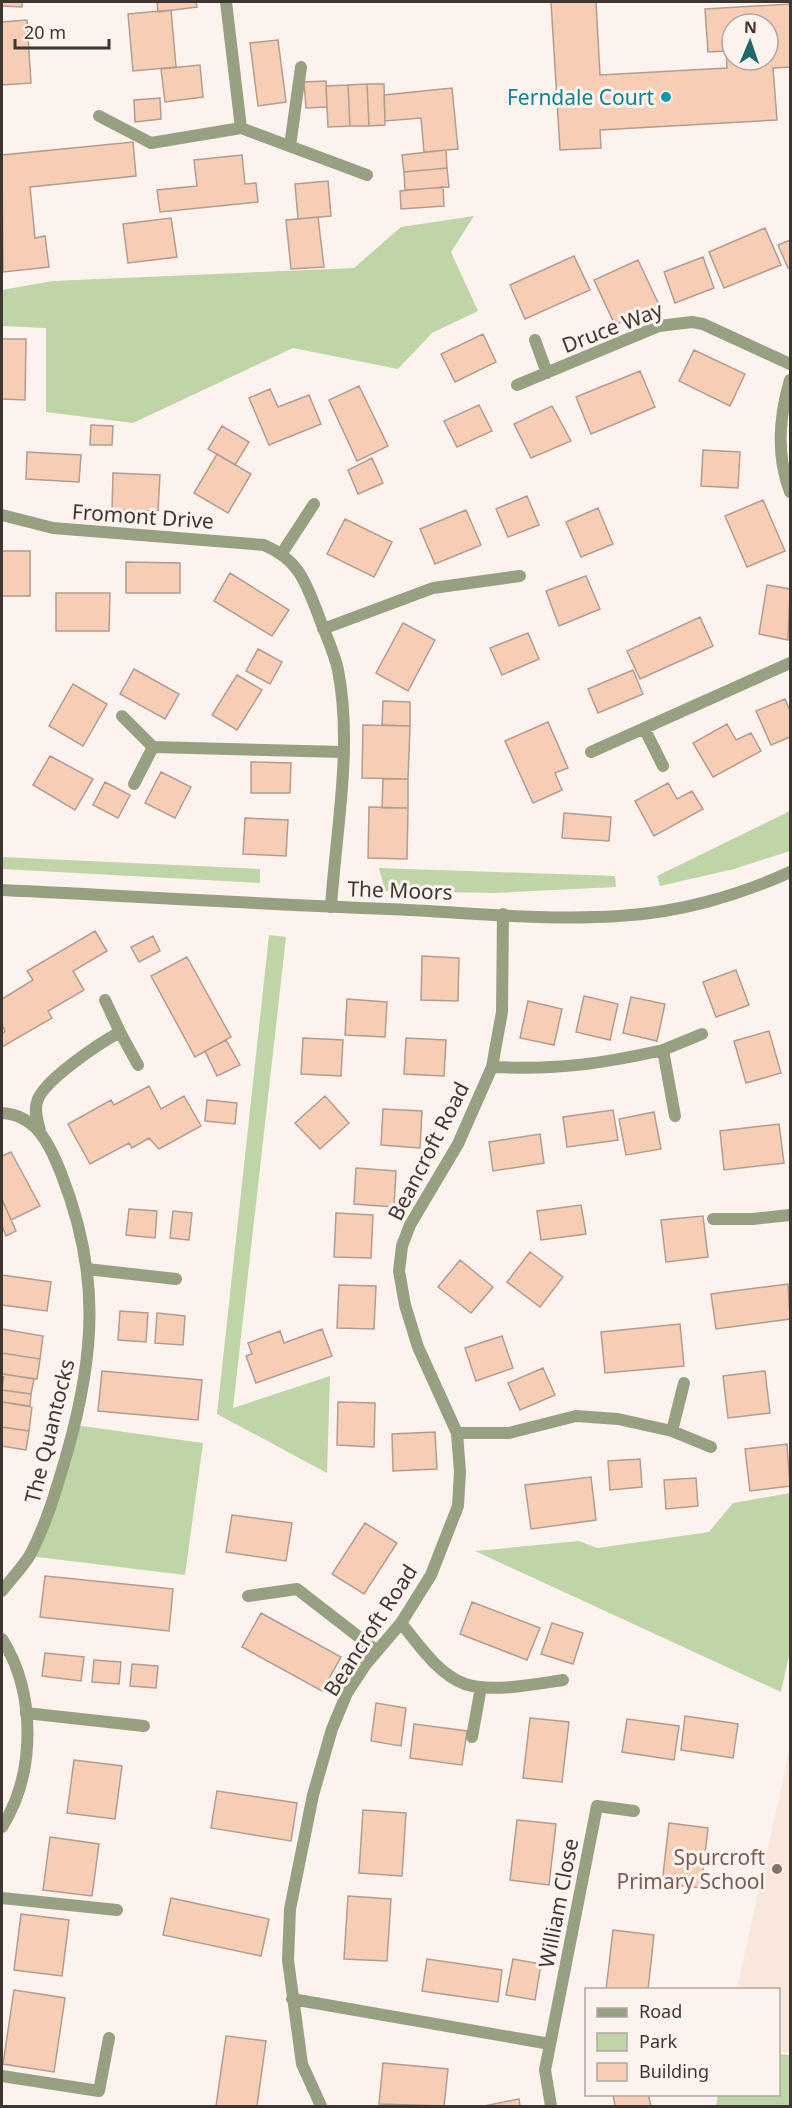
<svg xmlns="http://www.w3.org/2000/svg" width="792" height="2108" viewBox="0 0 792 2108" font-family="'Noto Sans',sans-serif">
  <style>
    .built { fill: #f9e6dc }
    .green { fill: #bfd5a7 }
    .building { fill: #f7ceb5; stroke: #b29d90; stroke-width: 1.5; fill-rule: evenodd }
    .lines { fill: none; stroke-linecap: round; stroke-linejoin: round }
    .service { stroke: #98a082; stroke-width: 12 }
    .minor { stroke: #98a082; stroke-width: 12 }
    .tertiary { stroke: #98a082; stroke-width: 12 }
    .culture-dot { fill: #0f9aa8; stroke: #fdf3ee; stroke-width: 2 }
    .education-dot { fill: #8d6e63; stroke: #fdf3ee; stroke-width: 2 }
    .labels { text-anchor: middle; dominant-baseline: central; stroke-width: 6; stroke-linejoin: round; paint-order: stroke }
    .culture-label { font-size: 21px; fill: #0d838f; stroke: #fdf3ee; text-anchor: end }
    .street-label { font-size: 21px; fill: #3e3630; stroke: #fdf3ee }
    .education-label { font-size: 21px; fill: #785e54; stroke: #fdf3ee; text-anchor: end }
  </style>
  <rect width="100%" height="100%" fill="#fdf3ee"/>
  <!-- built -->
  <path class="built" d="M790,1748V2053L779,2052L778,1990L737,1989Z"/>
  <!-- green -->
  <path class="green" d="M474,216L451,252L478,311L432,333L398,369L293,348L133,423L46,412V328L2,326V290L53,281L354,268L401,227Z
    M790,811V851L734,869L660,886L657,876Z
    M2,857L260,869V883L2,869Z
    M379,868L615,876L616,887L495,893L385,891Z
    M269,935L286,937L233,1408L330,1376L327,1473L217,1414Z
    M75,1425L203,1443L185,1575L29,1556Z
    M790,1493V1651L781,1692L475,1551L579,1541L597,1548L709,1532L733,1503Z
    M779,2054L790,2055V2106H716L718,2095L778,2094Z"/>
  <!-- building -->
  <path class="building" d="M2,2H22V7L2,6Z
    M157,2H196L197,7L158,12Z
    M551,2H596L600,75L727,68L726,51L708,52L705,9L790,4V67L773,68L777,120L600,130L601,148L560,150ZM732,24H768V60H732Z
    M171,10L176,67L133,71L128,14Z
    M27,20L31,83L2,85V22Z
    M278,40L286,102L258,106L250,43Z
    M200,65L203,97L165,102L161,69Z
    M326,81L327,107L306,108L304,82Z
    M367,84L369,126H350L348,85Z
    M367,84H384L385,125L369,126Z
    M348,85L350,126L328,127L326,86Z
    M452,88L458,149L424,152L421,118L385,121L384,95Z
    M160,98L161,119L135,122L134,100Z
    M133,142L136,176L30,187L35,238L45,236L49,267L3,272L2,155Z
    M446,150L447,168L404,172L402,155Z
    M242,155L245,184L256,183L258,202L160,212L157,190L197,186L194,160Z
    M447,168L449,187L405,190L404,172Z
    M328,181L331,216L298,219L295,184Z
    M443,187L444,206L401,209L400,191Z
    M318,217L324,267L291,269L286,220Z
    M171,218L177,257L128,263L123,224Z
    M765,228L781,265L724,288L709,252Z
    M790,240V267L788,268L778,245Z
    M574,256L590,290L525,319L510,285Z
    M703,257L714,288L675,303L664,272Z
    M638,260L659,305L615,325L594,280Z
    M483,334L496,362L455,382L441,354Z
    M2,339H26L25,400L2,399Z
    M694,350L745,374L730,406L679,381Z
    M640,371L655,407L591,434L576,397Z
    M359,386L388,446L357,461L329,400Z
    M270,389L278,407L309,395L321,424L269,445L249,398Z
    M479,405L492,431L457,447L444,421Z
    M552,406L571,441L531,458L514,424Z
    M91,425L113,426L112,445H90Z
    M222,426L249,442L235,465L208,449Z
    M703,450L740,452L738,488L701,486Z
    M27,452L81,455L79,482L26,479Z
    M217,454L251,474L228,513L194,493Z
    M372,458L383,483L358,494L348,470Z
    M113,473L160,475L158,511L112,510Z
    M527,496L539,525L508,537L496,509Z
    M763,500L785,551L747,567L725,516Z
    M598,508L613,544L581,557L566,522Z
    M466,510L481,545L435,564L420,529Z
    M345,519L392,542L374,577L327,554Z
    M2,551H30V596H2Z
    M126,562L180,563V593H126Z
    M230,573L289,610L272,636L214,601Z
    M586,576L600,609L559,626L546,591Z
    M767,585L790,589L788,640L759,634Z
    M56,593H110L109,631H56Z
    M700,617L713,646L640,679L627,651Z
    M403,623L435,640L408,691L376,673Z
    M528,633L539,659L502,675L490,648Z
    M258,649L282,662L270,684L246,671Z
    M134,669L179,694L165,719L120,694Z
    M633,670L643,694L598,713L588,689Z
    M237,675L262,690L237,730L212,715Z
    M73,684L107,704L83,746L49,726Z
    M785,699L790,711V737L771,745L756,711Z
    M383,701L410,702V726L382,725Z
    M548,722L568,768L555,773L562,790L533,803L505,741Z
    M727,724L736,740L751,733L761,751L713,777L693,743Z
    M363,725L410,726L408,779L362,778Z
    M50,756L93,779L75,810L33,785Z
    M251,762L291,763L290,793H251Z
    M161,772L191,787L175,818L145,803Z
    M383,779H408V808H382Z
    M105,782L130,795L118,818L93,805Z
    M668,783L677,799L692,791L703,809L654,836L635,801Z
    M369,807L408,808L407,859L368,858Z
    M564,813L611,817L609,841L562,838Z
    M245,818L288,820L286,856L243,854Z
    M95,931L107,951L73,971L84,990L48,1011L52,1018L2,1047V1034L5,1031L2,1025V999L33,980L27,971Z
    M153,936L160,951L139,962L131,947Z
    M422,956L459,958L458,1001L421,1000Z
    M187,957L231,1037L195,1057L151,976Z
    M736,970L749,1005L716,1017L703,982Z
    M584,996L618,1004L610,1040L576,1032Z
    M631,997L665,1004L657,1041L623,1033Z
    M347,999L387,1002L385,1037L345,1035Z
    M528,1001L562,1009L554,1045L520,1038Z
    M769,1031L781,1073L746,1083L734,1041Z
    M303,1038L343,1040L341,1076L301,1074Z
    M406,1038L446,1040L444,1076L404,1074Z
    M226,1040L240,1065L217,1076L205,1051Z
    M149,1086L161,1109L184,1096L201,1126L159,1149L149,1138L132,1148L129,1143L90,1164L68,1124L111,1100L114,1105Z
    M325,1096L349,1123L320,1149L295,1123Z
    M207,1100L237,1103L235,1124L205,1121Z
    M383,1109L422,1111L420,1148L381,1145Z
    M613,1110L618,1140L567,1147L563,1117Z
    M654,1112L661,1149L626,1155L619,1119Z
    M779,1124L784,1163L724,1170L720,1131Z
    M540,1134L544,1163L493,1171L489,1142Z
    M11,1152L40,1206L11,1220L2,1199V1156Z
    M356,1168L396,1171L394,1207L354,1204Z
    M4,1204L16,1231L6,1236L2,1226V1205Z
    M581,1205L586,1234L541,1240L537,1211Z
    M129,1209L157,1211L155,1238L126,1235Z
    M173,1211L192,1213L189,1240L170,1238Z
    M336,1213L373,1215L371,1258L334,1257Z
    M703,1216L708,1257L666,1262L661,1220Z
    M530,1252L563,1277L540,1307L507,1282Z
    M460,1260L493,1287L471,1313L438,1287Z
    M2,1275L51,1282L47,1311L2,1305Z
    M788,1284L790,1319L716,1329L711,1294Z
    M339,1285L376,1286L374,1329L337,1328Z
    M120,1311L148,1313L146,1342L118,1340Z
    M157,1313L185,1316L183,1345L155,1343Z
    M680,1324L684,1366L605,1373L601,1332Z
    M2,1329L43,1336L40,1359L2,1353Z
    M322,1329L332,1356L256,1383L246,1356L252,1354L248,1343L280,1331L284,1343Z
    M502,1336L513,1368L476,1381L465,1348Z
    M2,1353L40,1359L37,1379L2,1374Z
    M543,1368L555,1395L520,1410L508,1383Z
    M102,1371L202,1380L198,1420L98,1411Z
    M765,1371L770,1413L728,1418L723,1376Z
    M4,1374L34,1379L31,1394L2,1390Z
    M2,1390L31,1394L30,1406L2,1402Z
    M2,1402L32,1407L29,1431L2,1427Z
    M338,1402L375,1403L374,1447L337,1445Z
    M2,1427L29,1431L26,1450L2,1446Z
    M435,1432L437,1469L393,1471L392,1434Z
    M787,1444L790,1486L750,1491L745,1449Z
    M640,1459L642,1487L610,1490L608,1461Z
    M591,1477L596,1520L531,1529L525,1485Z
    M696,1478L698,1506L666,1509L664,1480Z
    M232,1515L292,1523L286,1561L226,1552Z
    M365,1523L397,1543L364,1594L332,1574Z
    M45,1576L173,1589L169,1631L40,1617Z
    M472,1602L540,1628L527,1660L460,1634Z
    M261,1613L341,1657L322,1691L242,1647Z
    M552,1623L583,1633L573,1664L541,1654Z
    M45,1653L84,1657L81,1681L42,1676Z
    M94,1660L121,1662L119,1684L92,1682Z
    M132,1664L158,1666L156,1688L130,1686Z
    M376,1703L406,1708L401,1746L371,1741Z
    M685,1716L738,1724L733,1758L681,1750Z
    M530,1718L569,1722L562,1782L523,1778Z
    M627,1719L679,1726L674,1760L622,1752Z
    M414,1724L467,1731L462,1765L410,1758Z
    M74,1760L122,1766L115,1819L67,1813Z
    M217,1791L297,1803L291,1841L211,1828Z
    M363,1810L406,1813L402,1876L359,1873Z
    M517,1820L556,1824L549,1885L510,1880Z
    M669,1823L708,1828L701,1888L662,1883Z
    M50,1837L99,1844L92,1896L43,1890Z
    M348,1896L391,1899L387,1961L344,1959Z
    M171,1898L269,1919L261,1956L163,1935Z
    M21,1914L69,1920L62,1976L14,1970Z
    M613,1930L654,1935L648,1990H606Z
    M427,1959L502,1970L498,2002L422,1991Z
    M513,1959L541,1964L535,2000L506,1995Z
    M14,1990L65,1998L54,2072L3,2064Z
    M226,2036L266,2041L257,2106H216Z
    M383,2063L448,2069L444,2106L379,2104Z
    M613,2094H648L651,2106H615Z
    M519,2099L520,2106H484Z"/>
  <g class="lines">
    <!-- service -->
    <path class="service" d="M99,116L151,143
      M290,146L301,67
      M122,716L153,747L343,752
      M134,784L153,747
      M248,1596L297,1589L377,1651
      M26,1713L144,1726
      M2,1898L117,1910
      M2,2076L99,2091L109,2038"/>
    <!-- minor -->
    <path class="minor" d="M226,2L241,128
      M151,143L241,128L367,175
      M535,340L547,373
      M790,380C779,417 776,455 790,492
      M517,385L659,326L692,322L703,324L790,364
      M2,515L53,528L264,545C299,560 305,581 318,614C324,632 334,651 338,670C353,747 336,829 331,907
      M282,553L314,504
      M323,629L433,588L520,576
      M644,728L663,766
      M591,752L790,663
      M105,1000L120,1032
      M492,1067C556,1070 601,1064 663,1050
      M2,1113C36,1115 49,1143 61,1173C100,1272 96,1351 67,1453C57,1487 47,1523 30,1555C22,1568 11,1579 2,1591
      M675,1116L663,1050L702,1034
      M40,1131C38,1122 34,1112 37,1102C42,1081 100,1043 120,1032L138,1065
      M713,1219H753L790,1215
      M87,1269L176,1279
      M672,1431L684,1383
      M457,1433H509L576,1416L618,1419L672,1431L711,1447
      M401,1623C419,1645 438,1674 465,1684C489,1693 538,1684 563,1680
      M2,1639C36,1693 36,1773 2,1827
      M472,1737L481,1687
      M292,1999L550,2044
      M321,2106L302,2064L288,1960L290,1909L313,1795L332,1729L347,1693L366,1664L401,1623L431,1575L458,1506L460,1472L457,1433L418,1347L405,1305L399,1271L402,1246L410,1225L458,1144L492,1067L502,1012L503,914
      M551,2106L545,2070L597,1806L634,1811"/>
    <!-- tertiary -->
    <path class="tertiary" d="M2,890C130,896 259,904 388,909C464,912 543,921 619,916C677,913 738,896 790,872"/>
  </g>
  <!-- markers -->
  <circle class="culture-dot" cx="666" cy="97" r="6"/>
  <circle class="education-dot" cx="777" cy="1869" r="6"/>
  <g class="labels">
    <!-- culture labels -->
    <g class="culture-label">
      <text x="654" y="97">Ferndale Court</text>
    </g>
    <!-- street labels -->
    <g class="street-label">
      <text transform="translate(612 327) rotate(-21)">Druce Way</text>
      <text transform="translate(143 516) rotate(4)">Fromont Drive</text>
      <text transform="translate(400 890) rotate(2)">The Moors</text>
      <text transform="translate(428 1151) rotate(-63)">Beancroft Road</text>
      <text transform="translate(49 1431) rotate(-76)">The Quantocks</text>
      <text transform="translate(370 1630) rotate(-57)">Beancroft Road</text>
      <text transform="translate(558 1903) rotate(-79)">William Close</text>
    </g>
    <!-- education labels -->
    <g class="education-label">
      <text x="765" y="1857">Spurcroft<tspan x="765" dy="24">Primary School</tspan></text>
    </g>
  </g>
  <!-- border -->
  <rect width="792" height="2108" fill="none" stroke="#3e3630" stroke-width="6"/>
  <!-- legend -->
  <rect x="585" y="1988" width="195" height="108" fill="#fdf3ee" stroke="#b1a7a2" stroke-width="1.5"/>
  <rect x="597" y="2008" width="30" height="9" fill="#98a082" stroke="#b1a7a2" stroke-width="1.5"/>
  <text x="639" y="2018" font-size="18" fill="#3e3630">Road</text>
  <rect x="597" y="2033" width="30" height="18" fill="#bfd5a7" stroke="#b1a7a2" stroke-width="1.5"/>
  <text x="639" y="2048" font-size="18" fill="#3e3630">Park</text>
  <rect x="597" y="2063" width="30" height="18" fill="#f7ceb5" stroke="#b1a7a2" stroke-width="1.5"/>
  <text x="639" y="2078" font-size="18" fill="#3e3630">Building</text>
  <!-- north arrow -->
  <g transform="translate(750 42) rotate(2)"><circle r="28" fill="#fdf3ee" stroke="#b1a7a2" stroke-width="1.5"/>
  <path d="M0-4.5L10 22L0 15L-10 22Z" fill="#1d6a68"/>
  <text y="-9" font-size="16" font-weight="bold" text-anchor="middle" fill="#3e3630">N</text>
  </g>
  <!-- scale -->
  <path d="M15 39v9h94v-9" fill="none" stroke="#3e3630" stroke-width="3"/>
  <text x="24" y="39" font-size="18" fill="#3e3630" stroke="#fdf3ee" stroke-width="4.5" paint-order="stroke">20 m</text>
</svg>
